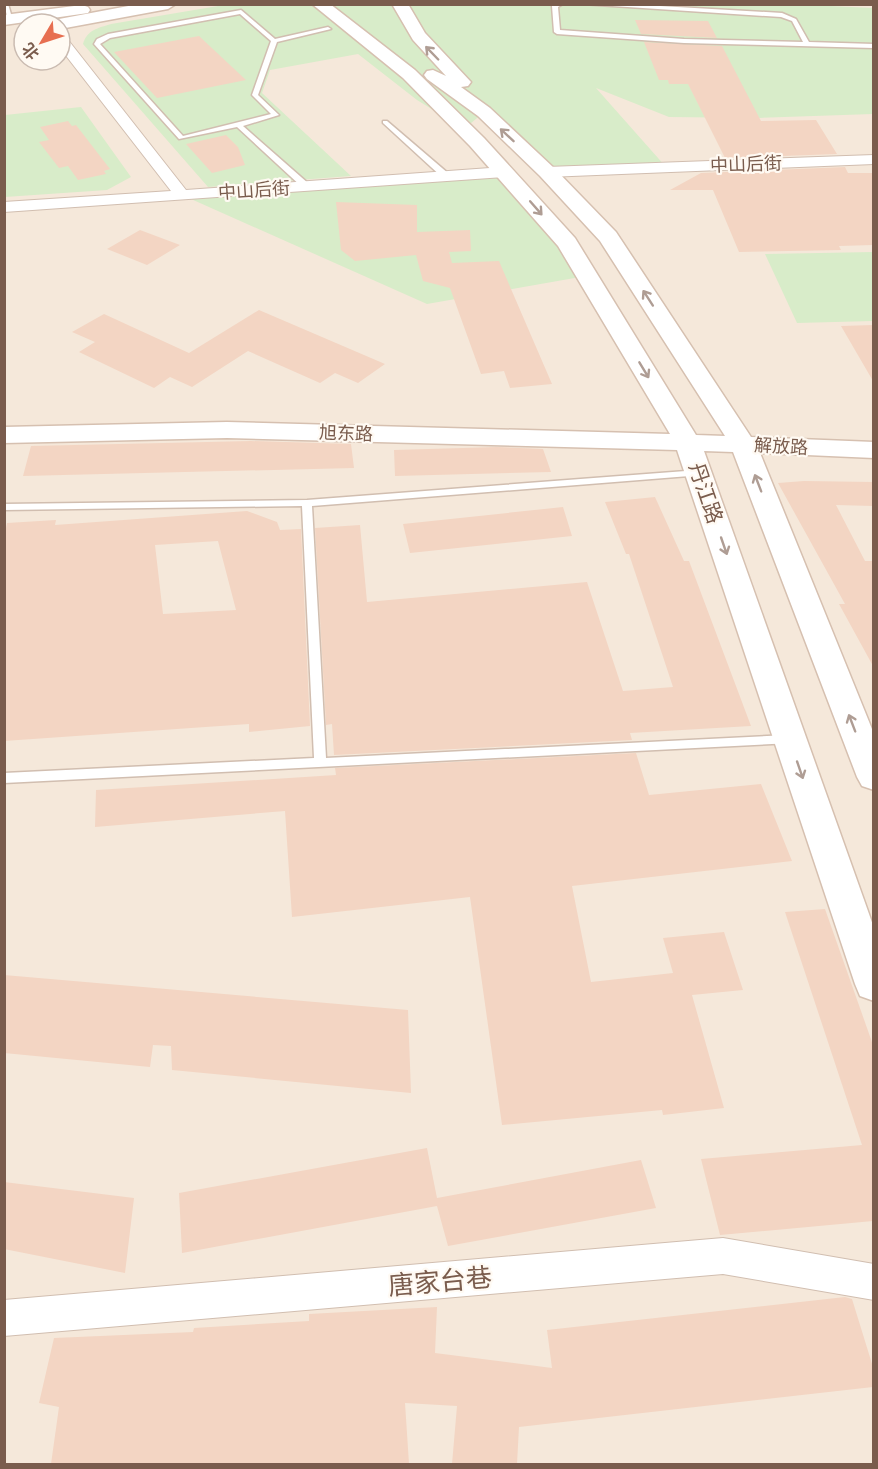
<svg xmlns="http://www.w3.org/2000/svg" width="878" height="1469" viewBox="0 0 878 1469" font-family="'PT Sans','Noto Sans SC',sans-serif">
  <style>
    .residential { fill: #f5e8da; fill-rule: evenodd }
    .green { fill: #d8ecc9 }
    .building { fill: #f3d5c3; fill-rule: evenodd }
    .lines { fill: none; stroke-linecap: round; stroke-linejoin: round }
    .lane-casing { stroke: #d1beb0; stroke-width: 3 }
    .street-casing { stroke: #d1beb0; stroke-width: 2 }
    .secondary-casing { stroke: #d6c0b0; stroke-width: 3 }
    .lane { fill: #fff; fill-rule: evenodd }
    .street { fill: #fff; fill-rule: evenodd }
    .secondary { fill: #fff; fill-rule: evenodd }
    .oneway { stroke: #af9d94 }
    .labels { text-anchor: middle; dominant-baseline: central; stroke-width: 4.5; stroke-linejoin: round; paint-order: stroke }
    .far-street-label { font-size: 18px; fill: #7a5c4d; stroke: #fffaf3 }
    .street-label { font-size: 21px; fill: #7a5c4d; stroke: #fffaf3 }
    .near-street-label { font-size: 26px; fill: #7a5c4d; stroke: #fffaf3 }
  </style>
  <rect width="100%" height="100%" fill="#fdf6ec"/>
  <!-- residential -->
  <path class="residential" d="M5,5H873V1464H5ZM24,24H60V60H24Z"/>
  <!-- green -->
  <path class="green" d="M788,4L873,8V114L758,118L669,117L596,88L666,167L547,172L483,113L464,129L417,100L358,54L270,70L262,93L351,176L208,187L83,44C87,30 98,28 111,24L224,5Z
    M81,107L131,177L107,190L5,197V115Z
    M504,172L586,276L427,304L182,195Z
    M873,252V321L797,323L765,254Z"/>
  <!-- building -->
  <path class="building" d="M635,20L708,21L717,38L641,34Z
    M199,36L246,80L157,98L114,52Z
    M644,42L722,46L761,121L816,120L837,154L725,158L688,84H669L668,80H659Z
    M68,121L72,126L76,125L110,169L104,171L106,174L78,180L68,166L59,168L39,142L49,140L40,127Z
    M226,135L238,147L245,165L212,173L186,144Z
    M845,167L848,173H873V245L839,246L841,250L739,252L713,190H670L701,173Z
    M336,202L417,205V232L470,230L471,251L449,252L452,263L499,261L552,384L510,388L504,371L481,374L450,288L423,281L416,255L355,261L341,250Z
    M140,230L180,245L147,265L107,249Z
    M259,310L385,364L358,383L335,373L320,383L248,351L192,387L170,377L154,388L79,352L95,342L72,332L104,314L189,353Z
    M873,325V381L841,326Z
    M251,441L351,444L354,468L23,476L31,446Z
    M497,447L543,449L551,472L395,476L394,450Z
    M804,481L873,482V506L836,505L865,561H873V666L839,604H845L778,483Z
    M655,497L684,561H689L751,726L630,733L632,740L334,755L332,724L326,725L315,528L360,525L367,602L587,582L623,691L673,687L629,554H626L605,502Z
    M563,507L572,536L410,553L403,524Z
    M247,511L277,522L280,530L301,529L310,726L249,732V724L4,741V538L7,523L56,520L55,525ZM218,541L236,610L163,614L155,545Z
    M636,753L649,795L761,784L792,861L572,886L591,982L673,973L663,938L724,932L743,990L692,995L724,1108L663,1115L662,1110L502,1125L470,897L292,917L285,811L95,827L96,790L336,775L335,768Z
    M825,909L873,1045V1221L720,1235L701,1159L862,1145L785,912Z
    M4,975L408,1010L411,1093L172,1070L171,1046L153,1045L150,1067L4,1053Z
    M427,1148L437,1198L641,1160L656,1208L448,1246L437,1206L182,1253L179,1193Z
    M4,1182L134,1198L125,1273L4,1249Z
    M845,1297L852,1299L873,1367V1387L519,1427L517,1464H452L457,1406L405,1403L409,1464H51L59,1407L39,1403L54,1338L193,1332L194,1328L309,1321V1314L437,1307L435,1353L552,1368L547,1330Z"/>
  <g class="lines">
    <defs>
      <path id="lane" d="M4,4H8L13,21L8,20Z
        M554,4H563L558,7L560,30L684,39L803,42L792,21L781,17L582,4H625L782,13L796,19L809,42L874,44V48L684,43L557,34L554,32L552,6Z
        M241,10L275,39L328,27L331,29L277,42L258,95L279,115L243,126L309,184V188H303L237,127L179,139L94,44L97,39L108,34ZM240,14L271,41L252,95L271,114L183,136L100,44L110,38Z
        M383,121H387L449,174V178H443L383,123Z
        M699,470L702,471V475L312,506L326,758L788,735L792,737L794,740L792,743L4,783V773L314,758L302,506L4,510V504L307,500Z"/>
      <path id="street" d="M60,35L65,36L186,190L504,167L512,172L504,177L4,212V202L171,191L60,48Z
        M874,155V164L547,177L539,172L547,167Z
        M723,1238L874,1264V1300L723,1274L4,1336V1300Z"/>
      <path id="secondary" d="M139,4H176L168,9L60,29V24H51L59,19Z
        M312,4H330L415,70L484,138L575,238L696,435L725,436L600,241L540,176L478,116L427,79L424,75L427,71L433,70L446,76L413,40L392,4H408L425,33L471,82L468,86L461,87L490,108L554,168L616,232L751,437L874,442V458L760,453L874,734V790L862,786L857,777L733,452L704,451L874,928V1001L860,996L855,984L677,450L227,438L4,443V427L227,422L670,434L558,246L470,146L403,78Z
        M82,5L88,7L90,10L88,13L4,25V15Z"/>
    </defs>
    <!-- lane casing -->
    <use href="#lane" class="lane-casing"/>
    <!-- street casing -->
    <use href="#street" class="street-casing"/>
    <!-- secondary casing -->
    <use href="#secondary" class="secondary-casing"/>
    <!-- lane -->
    <use href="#lane" class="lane"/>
    <!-- street -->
    <use href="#street" class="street"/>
    <!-- secondary -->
    <use href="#secondary" class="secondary"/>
  </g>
  <!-- one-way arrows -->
  <defs><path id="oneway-shaft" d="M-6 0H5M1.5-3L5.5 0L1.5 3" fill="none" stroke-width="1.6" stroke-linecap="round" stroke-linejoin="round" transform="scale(1.5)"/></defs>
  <g class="oneway">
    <use href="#oneway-shaft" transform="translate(432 53) rotate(-134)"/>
    <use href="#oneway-shaft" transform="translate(507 135) rotate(-137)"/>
    <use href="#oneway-shaft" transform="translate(536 208) rotate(49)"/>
    <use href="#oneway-shaft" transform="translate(648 298) rotate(-123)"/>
    <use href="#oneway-shaft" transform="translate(644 370) rotate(59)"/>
    <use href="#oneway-shaft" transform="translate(758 483) rotate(-111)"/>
    <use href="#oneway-shaft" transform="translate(724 546) rotate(71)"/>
    <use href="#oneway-shaft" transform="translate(852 723) rotate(-111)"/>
    <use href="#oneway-shaft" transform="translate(800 770) rotate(71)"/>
  </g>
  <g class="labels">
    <!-- far-street labels -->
    <g class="far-street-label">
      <text transform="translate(746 164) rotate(-2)">中山后街</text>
      <text transform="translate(254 190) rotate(-4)">中山后街</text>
      <text transform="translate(346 433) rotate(2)">旭东路</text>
      <text transform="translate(781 446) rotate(3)">解放路</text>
    </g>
    <!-- street labels -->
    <g class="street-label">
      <text transform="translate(706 493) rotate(71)">丹江路</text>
    </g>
    <!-- near-street labels -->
    <g class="near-street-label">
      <text transform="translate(440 1281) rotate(-5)">唐家台巷</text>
    </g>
  </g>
  <!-- border -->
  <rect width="878" height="1469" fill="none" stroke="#7a5c4d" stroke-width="12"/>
  <!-- north arrow -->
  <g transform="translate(42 42) rotate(231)"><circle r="28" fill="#fffaf3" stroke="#cabbb1" stroke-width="1.5"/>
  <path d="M0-4.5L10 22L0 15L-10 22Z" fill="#e76f51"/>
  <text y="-9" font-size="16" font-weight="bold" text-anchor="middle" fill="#7a5c4d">北</text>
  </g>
</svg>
